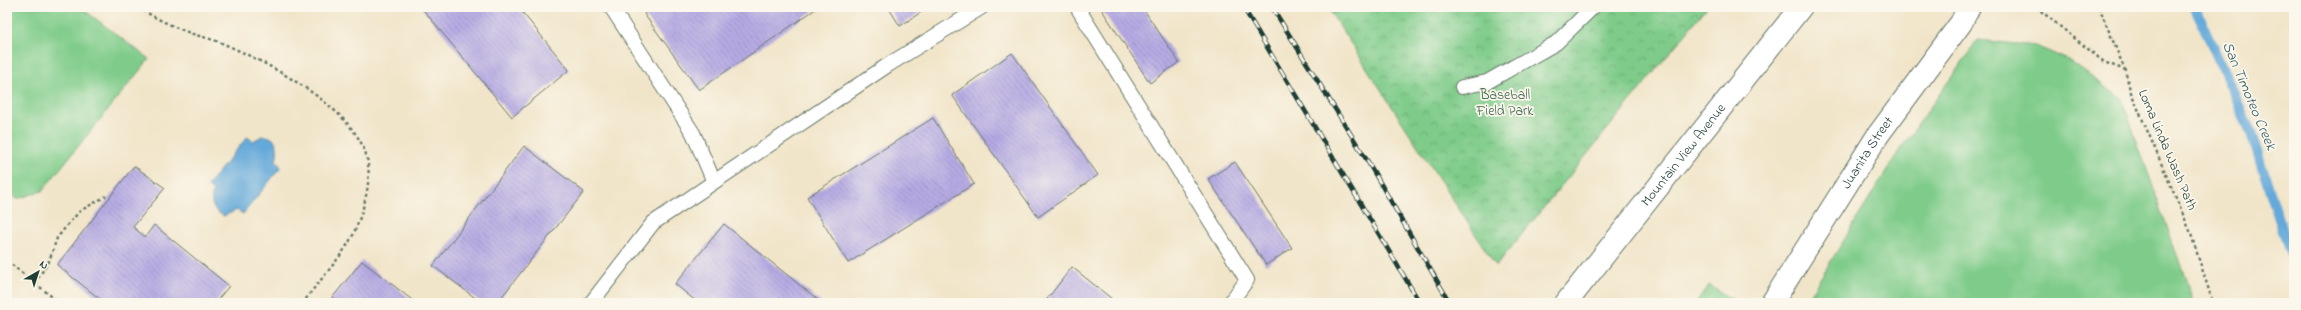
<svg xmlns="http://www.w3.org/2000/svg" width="2301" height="310" viewBox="0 0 2301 310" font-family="'Indie Flower',sans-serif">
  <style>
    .green { fill: #7fcc8a; stroke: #4f845f }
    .park { fill: url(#park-crowns); stroke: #4f845f }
    .water { fill: #64a9d9; stroke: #427386 }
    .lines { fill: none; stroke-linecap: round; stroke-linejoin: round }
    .stream { stroke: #64a9d9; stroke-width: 10 }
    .building { fill: url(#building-back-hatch) }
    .service-casing { stroke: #687868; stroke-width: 16 }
    .minor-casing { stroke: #687868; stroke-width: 24 }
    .secondary-casing { stroke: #687868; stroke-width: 24 }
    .path { stroke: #687868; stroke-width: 2.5; stroke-dasharray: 3 3; stroke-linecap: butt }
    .service { stroke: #fff; stroke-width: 14 }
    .minor { stroke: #fff; stroke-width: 22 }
    .secondary { stroke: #fff; stroke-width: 22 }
    .rail-casing { stroke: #1f3d34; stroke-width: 4.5 }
    .rail { stroke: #fbf7ec; stroke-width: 3; stroke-dasharray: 9; stroke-linecap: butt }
    .labels { text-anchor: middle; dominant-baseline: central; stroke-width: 3.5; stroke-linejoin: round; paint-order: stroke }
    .park-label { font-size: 14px; fill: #37614a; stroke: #fbf7ec }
    .street-label { font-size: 14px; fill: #1f3d34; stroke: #fbf7ec }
    .water-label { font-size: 15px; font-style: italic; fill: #345d66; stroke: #fbf7ec }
  </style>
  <defs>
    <pattern id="park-crowns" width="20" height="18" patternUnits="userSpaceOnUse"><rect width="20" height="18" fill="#7fcc8a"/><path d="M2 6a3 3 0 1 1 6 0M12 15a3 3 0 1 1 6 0" fill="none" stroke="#67a772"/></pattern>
    <pattern id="building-back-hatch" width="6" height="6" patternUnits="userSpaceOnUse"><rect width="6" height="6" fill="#b6aae4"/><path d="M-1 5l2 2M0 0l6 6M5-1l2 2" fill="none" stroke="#938cba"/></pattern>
  </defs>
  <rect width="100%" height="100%" fill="#fbf7ec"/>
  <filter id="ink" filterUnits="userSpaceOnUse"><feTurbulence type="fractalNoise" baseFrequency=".025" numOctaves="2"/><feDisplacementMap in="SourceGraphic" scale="8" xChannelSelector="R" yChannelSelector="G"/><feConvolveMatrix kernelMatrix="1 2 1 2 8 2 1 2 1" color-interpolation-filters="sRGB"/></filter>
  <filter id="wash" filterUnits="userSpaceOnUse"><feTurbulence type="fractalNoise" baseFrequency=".012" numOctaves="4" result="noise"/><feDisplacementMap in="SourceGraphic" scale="16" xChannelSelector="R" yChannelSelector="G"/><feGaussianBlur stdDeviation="0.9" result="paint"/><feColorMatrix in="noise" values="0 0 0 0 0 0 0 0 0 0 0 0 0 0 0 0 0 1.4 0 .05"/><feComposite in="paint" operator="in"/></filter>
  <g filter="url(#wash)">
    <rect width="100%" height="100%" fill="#f1e5c9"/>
    <!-- green -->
    <path class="green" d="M7,7H80L149,59L42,191L17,199L7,191Z
      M1978,40L2036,46L2068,60L2122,99L2194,303H1805L1899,151Z
      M1709,285L1738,303H1696Z"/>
    <!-- park -->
    <path class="park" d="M1327,7H1707L1496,266Z"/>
    <!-- water -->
    <path class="water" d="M262,136C278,135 279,149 276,161L281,167L243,214L237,210L224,216C212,210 210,204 213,191L207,186L247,137L253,141Z"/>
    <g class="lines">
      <!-- stream -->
      <path class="stream" d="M2195,7L2250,130L2294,265"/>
    </g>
    <g id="blocks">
      <!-- building -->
      <path class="building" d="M421,7H518L569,70L512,117Z
        M653,7H816L817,8L699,90L644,14Z
        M888,7H929L900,26Z
        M1100,7H1142L1179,62L1150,83Z
        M1012,53L1098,175L1038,217L952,95Z
        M933,118L974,184L848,263L807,197Z
        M524,146L584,192L497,303H482L433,266Z
        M1235,162L1292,248L1266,265L1208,179Z
        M134,166L165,188L133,227L145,237L154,225L229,286L215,303H105L57,265Z
        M724,224L822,303H698L675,284Z
        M362,261L416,303H328Z
        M1072,267L1117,303H1044Z"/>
    </g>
  </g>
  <g filter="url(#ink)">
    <use href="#blocks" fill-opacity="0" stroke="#687868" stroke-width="1"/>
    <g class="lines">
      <defs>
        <path id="service" d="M611,7L693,133L714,182
          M1077,7L1247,280L1230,303
          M1462,87L1487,82L1556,43L1593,7
          M591,303L653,223L888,65L982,7"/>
        <g id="minor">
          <path id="s1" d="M1772,303L1878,135L1961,23L1969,7"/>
        </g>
        <g id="secondary">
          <path id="s2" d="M1566,303L1801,7"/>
        </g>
      </defs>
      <!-- service casing -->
      <use href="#service" class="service-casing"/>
      <!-- minor casing -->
      <use href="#minor" class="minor-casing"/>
      <!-- secondary casing -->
      <use href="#secondary" class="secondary-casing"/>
      <!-- path -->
      <path class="path" d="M138,7C154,18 172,26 190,33C201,37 213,39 224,44C268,63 362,111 368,164C371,186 362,215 353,235C340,260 319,280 303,303
        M2036,7L2104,62L2125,70
        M2099,7L2125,70L2130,90L2190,231L2213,303
        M7,261L60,303
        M35,283L49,261L57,238L69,223L80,211L106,196"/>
      <!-- service -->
      <use href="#service" class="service"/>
      <!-- minor -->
      <use href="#minor" class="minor"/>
      <!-- secondary -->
      <use href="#secondary" class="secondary"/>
      <defs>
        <path id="rail" d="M1243,7L1420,303
          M1272,7L1368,162L1450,303"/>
      </defs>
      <!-- rail casing -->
      <use href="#rail" class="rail-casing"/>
      <!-- rail -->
      <use href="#rail" class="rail"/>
    </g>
  </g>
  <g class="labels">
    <!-- park labels -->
    <g class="park-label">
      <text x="1505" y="95">Baseball<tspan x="1505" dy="16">Field Park</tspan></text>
    </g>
    <!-- street labels -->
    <g class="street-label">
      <text transform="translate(2167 150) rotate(67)">Loma Linda Wash Path</text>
      <text stroke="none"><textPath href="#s1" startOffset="178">Juanita Street</textPath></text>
      <text stroke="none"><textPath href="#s2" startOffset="189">Mountain View Avenue</textPath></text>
    </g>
    <!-- water labels -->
    <g class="water-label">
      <text transform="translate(2249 96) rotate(67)">San Timoteo Creek</text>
    </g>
  </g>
  <!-- margin -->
  <rect width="2301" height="310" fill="none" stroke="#fbf7ec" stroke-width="24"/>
  <!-- north arrow -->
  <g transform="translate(38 272) rotate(39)" stroke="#fbf7ec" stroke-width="3" paint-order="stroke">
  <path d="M0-3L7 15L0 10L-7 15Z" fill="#1f3d34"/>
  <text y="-6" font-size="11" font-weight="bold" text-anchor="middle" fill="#1f3d34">N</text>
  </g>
</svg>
